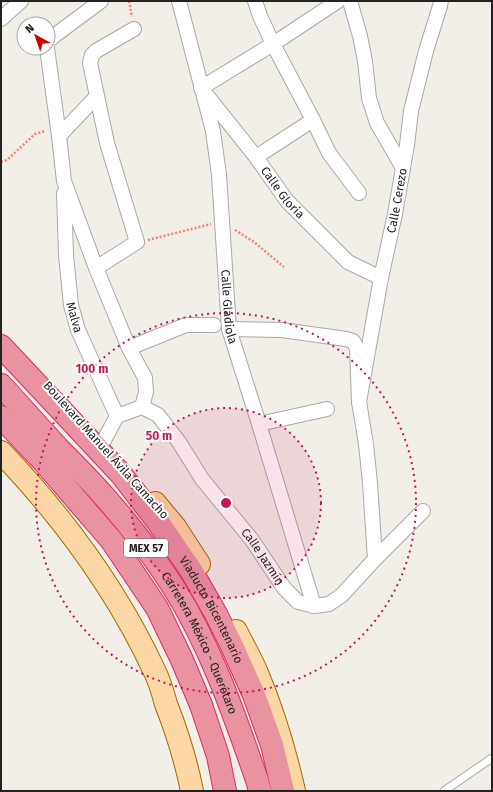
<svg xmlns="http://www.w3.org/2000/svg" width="493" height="792" viewBox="0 0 493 792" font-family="'Fira Sans',sans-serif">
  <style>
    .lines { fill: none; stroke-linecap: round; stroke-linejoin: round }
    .lane-casing { stroke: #a9a9a9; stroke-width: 9 }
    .street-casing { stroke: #a9a9a9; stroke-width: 16 }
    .primary-casing { stroke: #a06b00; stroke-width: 24 }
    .highway-casing { stroke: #dc2a67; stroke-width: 24 }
    .path { stroke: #fa8072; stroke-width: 2.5; stroke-dasharray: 2 2; stroke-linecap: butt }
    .lane { stroke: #fff; stroke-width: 7 }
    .street { stroke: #fff; stroke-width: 14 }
    .primary { stroke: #fcd6a4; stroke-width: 22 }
    .highway { stroke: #e892a2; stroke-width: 22 }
    .ring { fill: none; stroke: #c2185b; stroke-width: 2; stroke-dasharray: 2 4 }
    .labels { text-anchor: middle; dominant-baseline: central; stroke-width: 4; stroke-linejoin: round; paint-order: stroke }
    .shield { fill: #fff; stroke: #646464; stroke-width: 1 }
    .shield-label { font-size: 11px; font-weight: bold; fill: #222 }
    .street-label { font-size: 12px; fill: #222; stroke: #fff }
    .centre { fill: #c2185b; stroke: #fff; stroke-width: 2 }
    .ring-label { font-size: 12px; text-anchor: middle; font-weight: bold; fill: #c2185b; stroke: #fff; stroke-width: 4; stroke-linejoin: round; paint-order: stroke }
  </style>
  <rect width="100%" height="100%" fill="#f2efe9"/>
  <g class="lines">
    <defs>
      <path id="lane" d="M444,791L492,758"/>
      <g id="street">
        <path id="s1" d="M179,1L213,131L219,175L229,329L259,424L314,606"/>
        <path d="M255,1L260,16L273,44L313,120L329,153L359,193"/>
        <path id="s2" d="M338,1L273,44L201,88L256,157L287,201L348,262L381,278"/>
        <path d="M350,1L360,36L365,61L369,98L377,123L403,168"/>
        <path d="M1,19L21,1"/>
        <path d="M48,41L54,36L101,1"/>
        <path d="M47,48L59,136L64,181L96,268L129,348L145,378L146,392L142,407"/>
        <path d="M59,136L97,96"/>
        <path d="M256,157L313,120"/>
        <path id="s3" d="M64,193L66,255L71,305L78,330L117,416L103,442"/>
        <path d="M96,268L137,242L107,143L90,63L92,55L96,51L134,29"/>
        <path d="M229,329L282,330L346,339L353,341L357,348L359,402L366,444L370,483L375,559"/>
        <path d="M129,348L186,325H214"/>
        <path id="s4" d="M359,402L381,278L395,214L407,145L411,111L426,51L440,6L441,1"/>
        <path id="s5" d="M117,416L142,407L158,415L179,442L202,479L252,540L284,588L298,602L314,606L329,604L342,595L375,559L423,511"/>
        <path d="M259,424L327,409"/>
      </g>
      <path id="primary" d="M1,452C63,517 117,590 155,672C160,682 163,693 166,704C177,732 186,761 192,791
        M155,503L175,527L199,564
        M236,631C243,645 251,659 257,673C273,711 285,751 294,791"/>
      <g id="highway">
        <path id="s6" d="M1,346L121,474L158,522L192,572L216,614L232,646L254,695L272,745L283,791"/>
        <path id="s7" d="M1,385C20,406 39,427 58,448C73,463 88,478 102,494C128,523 153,555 174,588C211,647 234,714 257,780L260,791"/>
        <path d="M1,417L44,462L112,541L157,608L182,660L201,705L218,756L225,791"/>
      </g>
    </defs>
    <!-- lane casing -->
    <use href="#lane" class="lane-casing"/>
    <!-- street casing -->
    <use href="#street" class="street-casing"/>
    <!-- primary casing -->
    <use href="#primary" class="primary-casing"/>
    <!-- highway casing -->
    <use href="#highway" class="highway-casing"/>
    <!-- path -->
    <path class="path" d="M129,1L132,17
      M1,162L7,160L35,134L45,131
      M235,230L254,242L284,267
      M148,240L211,224"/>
    <!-- lane -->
    <use href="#lane" class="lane"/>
    <!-- street -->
    <use href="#street" class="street"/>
    <!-- primary -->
    <use href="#primary" class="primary"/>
    <!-- highway -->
    <use href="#highway" class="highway"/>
  </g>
  <!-- distance rings -->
  <circle cx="226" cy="503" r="95" fill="#c2185b" fill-opacity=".12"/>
  <g class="ring">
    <circle cx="226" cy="503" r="95"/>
    <circle cx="226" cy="503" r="190"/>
  </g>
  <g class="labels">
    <!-- shield labels -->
    <rect class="shield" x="124" y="539" width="44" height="18" rx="3"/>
    <g class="shield-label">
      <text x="146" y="548">MEX 57</text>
    </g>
    <!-- street labels -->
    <g class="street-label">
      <text stroke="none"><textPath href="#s2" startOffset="295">Calle Gloria</textPath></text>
      <text stroke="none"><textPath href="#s4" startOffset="205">Calle Cerezo</textPath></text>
      <text stroke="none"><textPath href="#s1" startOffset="311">Calle Gladiola</textPath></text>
      <text stroke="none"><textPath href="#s3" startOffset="125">Malva</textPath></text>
      <text transform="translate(106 450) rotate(48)">Boulevard Manuel Ávila Camacho</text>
      <text stroke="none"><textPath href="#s5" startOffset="221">Calle Jazmín</textPath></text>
      <text stroke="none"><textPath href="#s6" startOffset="339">Viaducto Bicentenario</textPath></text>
      <text stroke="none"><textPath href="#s7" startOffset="328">Carretera México - Querétaro</textPath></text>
    </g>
  </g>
  <circle cx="226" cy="503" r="6" class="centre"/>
  <g class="ring-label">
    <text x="92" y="373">100 m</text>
    <text x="159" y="440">50 m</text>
  </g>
  <!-- border -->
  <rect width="493" height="792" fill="none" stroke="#222222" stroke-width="4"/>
  <!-- north arrow -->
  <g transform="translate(36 36) rotate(320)"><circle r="19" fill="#ffffff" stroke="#a7a7a7"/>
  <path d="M0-3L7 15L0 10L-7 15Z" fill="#d40000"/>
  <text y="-6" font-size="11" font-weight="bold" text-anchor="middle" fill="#222222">N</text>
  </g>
</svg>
